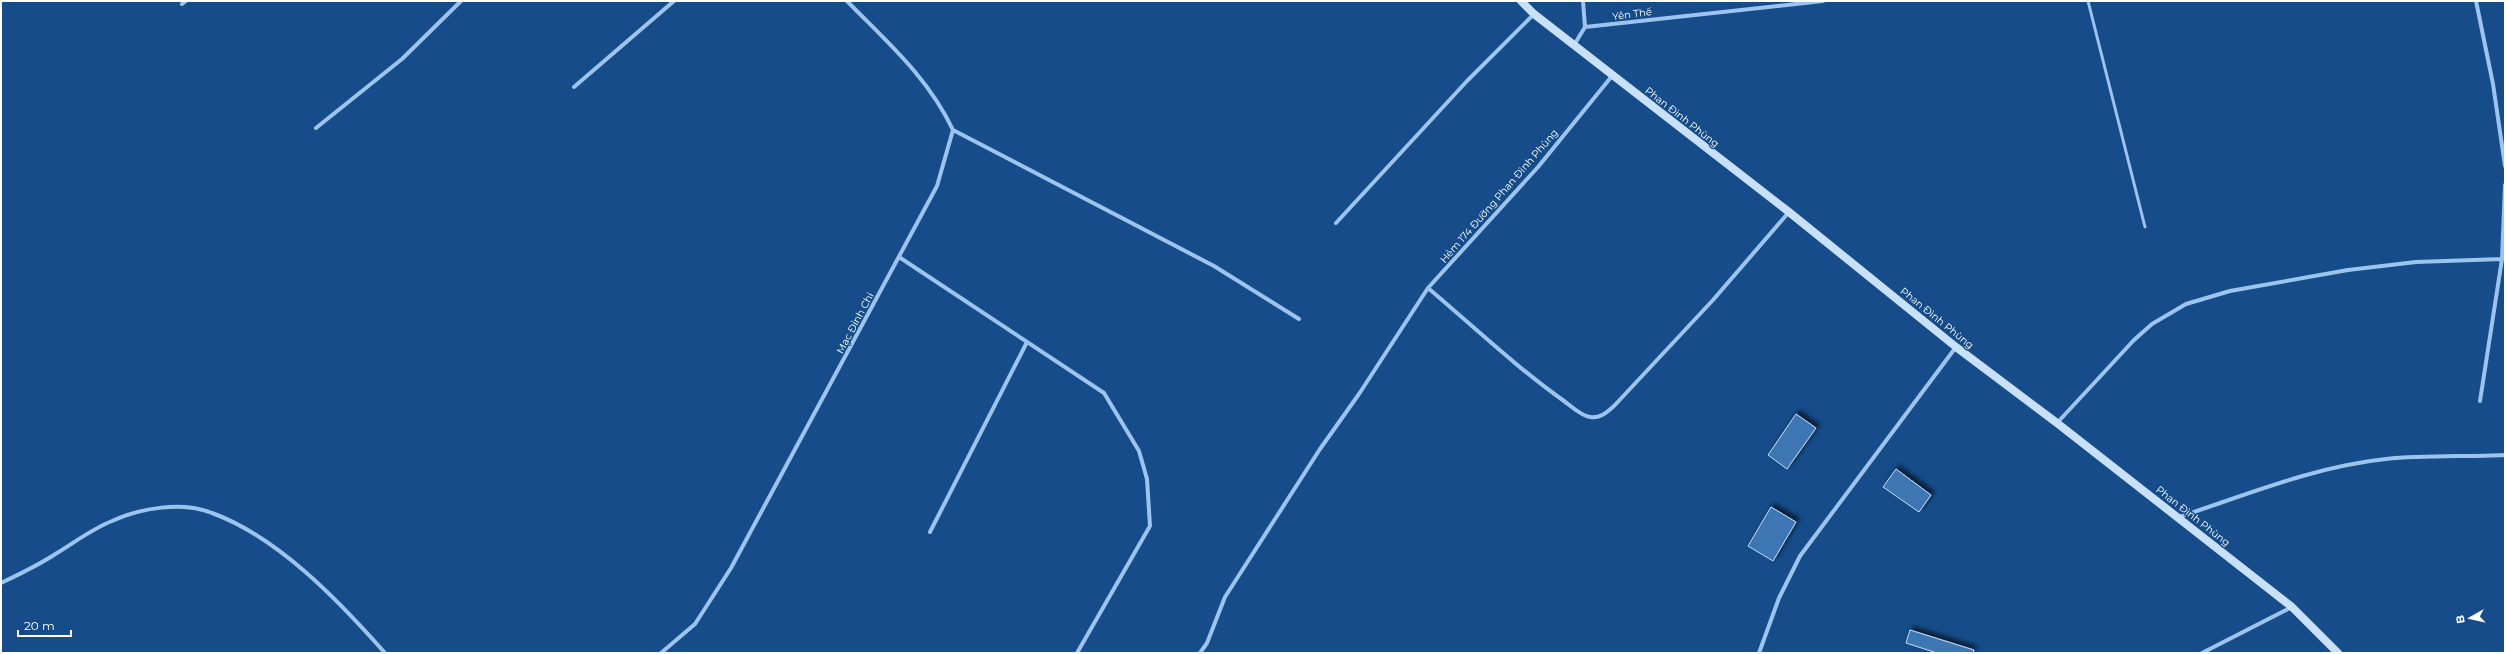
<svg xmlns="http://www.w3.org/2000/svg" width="2506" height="654" viewBox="0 0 2506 654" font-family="Montserrat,sans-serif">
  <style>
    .building { fill: #3d76b2; stroke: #c2defb; filter: url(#shadow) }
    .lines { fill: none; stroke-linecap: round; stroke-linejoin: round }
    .lane { stroke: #9cc4ef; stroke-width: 3 }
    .street { stroke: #9cc4ef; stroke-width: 4 }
    .secondary { stroke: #c9e0fa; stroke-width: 8 }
    .labels { text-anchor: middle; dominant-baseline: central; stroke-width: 3; stroke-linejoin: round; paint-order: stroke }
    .street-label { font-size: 10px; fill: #fff; stroke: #154c89 }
  </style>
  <defs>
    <filter id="shadow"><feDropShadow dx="3.5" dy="-3.5" stdDeviation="2" flood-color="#0009"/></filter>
  </defs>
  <rect width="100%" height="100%" fill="#154c89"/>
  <!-- building -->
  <path class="building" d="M1796,414L1816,428L1787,469L1768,455Z
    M1896,469L1931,495L1919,512L1883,487Z
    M1771,507L1796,522L1773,561L1748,546Z
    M1910,630L1974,650L1973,653H1937L1906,643Z"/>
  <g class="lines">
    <!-- lane -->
    <path class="lane" d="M2088,1L2145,227"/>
    <!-- street -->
    <path class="street" d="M2476,1L2493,84L2505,166
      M182,4L186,1
      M1585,27L1823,1
      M1574,45L1585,27L1583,1
      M574,87L674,1
      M316,128L402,59L461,1
      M953,130L1214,266L1299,319
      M1336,223L1467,81L1534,14
      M899,257L1104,393L1139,451L1147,479L1150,526L1077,653
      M1428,288C1473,326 1516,367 1564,401C1571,406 1581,416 1590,417C1600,419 1607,412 1614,406L1713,300L1789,212
      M2480,401L2502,259L2505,185
      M2057,423L2134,340L2152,324L2186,304L2230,291L2348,270L2416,262L2502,259
      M2179,517C2246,495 2316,466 2386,459C2426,455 2466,457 2505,455
      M930,532L1027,342
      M1,583C20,574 39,565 57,553C75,542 92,529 112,521C141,508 182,501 212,513C278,537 339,601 385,653
      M661,653L695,624L731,568L937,186L953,130C928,77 887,42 847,1
      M1200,653L1207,643L1225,597L1320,449L1359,394L1428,288L1538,167L1612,76
      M1759,653L1779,598L1800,556L1956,347
      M2202,653L2292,607"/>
    <!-- secondary -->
    <path class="secondary" d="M1521,1L1534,14L1789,212L1956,347L2057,423L2292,607L2338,653"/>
  </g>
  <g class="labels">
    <!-- street labels -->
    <g class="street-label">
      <text transform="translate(1632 14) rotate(-7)">Yên Thế</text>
      <text transform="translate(1682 117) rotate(38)">Phan Đình Phùng</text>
      <text transform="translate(1499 196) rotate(-49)">Hẻm 174 Đường Phan Đình Phùng</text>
      <text transform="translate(1937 318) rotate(39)">Phan Đình Phùng</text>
      <text transform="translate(855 323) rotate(-62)">Mạc Đỉnh Chi</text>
      <text transform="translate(2193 516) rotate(38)">Phan Đình Phùng</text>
    </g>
  </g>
  <!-- border -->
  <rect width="2506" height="654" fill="none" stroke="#ffffff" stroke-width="4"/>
  <!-- north arrow -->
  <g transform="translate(2470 618) rotate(262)" stroke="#154c89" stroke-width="3" paint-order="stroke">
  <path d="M0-3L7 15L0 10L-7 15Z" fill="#ffffff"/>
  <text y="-6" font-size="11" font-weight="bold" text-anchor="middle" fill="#ffffff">B</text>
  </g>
  <!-- scale -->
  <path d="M18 630v6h53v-6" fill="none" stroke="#ffffff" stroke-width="2"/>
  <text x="24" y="630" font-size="12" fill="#ffffff" stroke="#154c89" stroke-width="3" paint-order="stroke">20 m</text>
</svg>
